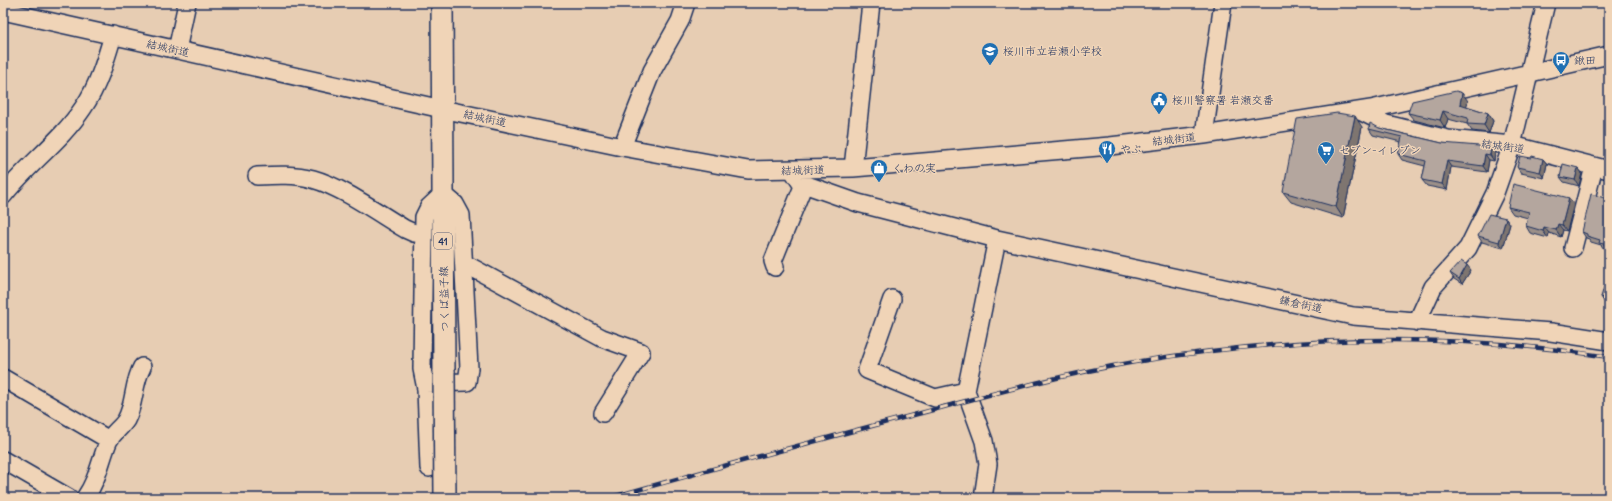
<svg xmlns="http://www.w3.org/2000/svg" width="1612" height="501" viewBox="0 0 1612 501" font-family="Delius,'Klee One',sans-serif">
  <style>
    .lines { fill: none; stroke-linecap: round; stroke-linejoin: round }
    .minor-casing { stroke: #1b2f5e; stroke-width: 20 }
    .major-casing { stroke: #1b2f5e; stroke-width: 24 }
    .minor { stroke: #f0d4b7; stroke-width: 17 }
    .major { stroke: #f0d4b7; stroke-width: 21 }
    .rail-casing { stroke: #1b2f5e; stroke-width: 4.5 }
    .rail { stroke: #f0d4b7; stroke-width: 3; stroke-dasharray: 9; stroke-linecap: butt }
    .major-bridge-casing { stroke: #1b2f5e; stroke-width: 24; stroke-linecap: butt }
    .major-bridge { stroke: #f0d4b7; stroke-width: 21 }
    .wall { fill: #9b8f88; stroke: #1b2f5e }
    .shaded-wall { fill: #7e746f; stroke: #1b2f5e }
    .building { fill: #b4a69e; stroke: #1b2f5e }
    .labels { text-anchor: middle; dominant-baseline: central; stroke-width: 3; stroke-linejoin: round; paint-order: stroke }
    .shield { fill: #f0d4b7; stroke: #5b6079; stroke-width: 1 }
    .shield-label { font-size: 10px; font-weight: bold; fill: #1b2f5e }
    .street-label { font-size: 11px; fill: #1b2f5e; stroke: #f0d4b7 }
    .poi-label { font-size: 11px; fill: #1b2f5e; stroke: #f0d4b7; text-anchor: start }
  </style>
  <rect width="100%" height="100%" fill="#e7cdb3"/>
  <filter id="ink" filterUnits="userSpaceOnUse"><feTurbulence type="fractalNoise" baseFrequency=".025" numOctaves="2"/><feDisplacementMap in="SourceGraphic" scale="8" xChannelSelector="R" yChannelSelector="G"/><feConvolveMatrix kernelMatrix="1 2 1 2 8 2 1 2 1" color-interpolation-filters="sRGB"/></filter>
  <g filter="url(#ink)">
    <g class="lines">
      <defs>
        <path id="minor" d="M3,11L442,109L622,147L748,170L853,168L1110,146L1204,135L1371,109L1609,55
          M177,50L187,3
          M1360,111L1386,124L1448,139L1512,145L1609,170
          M1204,135L1223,3
          M622,147L652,71L680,21L686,3
          M853,168L871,3
          M793,171L801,183L858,203L997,239L1353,316L1551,332L1609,341
          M257,176C276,175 295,174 313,179C342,187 378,213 405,229L414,233H423
          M3,196C27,165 61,141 83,108C98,87 106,59 113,35
          M1573,248L1594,167
          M464,265L471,267L602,338L641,352L603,413
          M775,267L773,261L804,184
          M892,299L867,370L935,398L966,391
          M1417,322L1433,287L1468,248L1495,193L1512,145L1546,3
          M3,378L109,440
          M425,383L467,382L469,368L461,215L455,204L443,194L429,207L424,217L422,369L426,389L429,468
          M3,460L69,498
          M85,498C98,479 100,462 108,442C112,433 121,428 126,420C135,404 133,383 142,367
          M983,498L988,464L984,441L966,391L997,239"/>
        <path id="major" d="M442,3L444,372"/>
      </defs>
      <!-- minor casing -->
      <use href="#minor" class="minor-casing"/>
      <!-- major casing -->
      <use href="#major" class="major-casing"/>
      <!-- minor -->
      <use href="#minor" class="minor"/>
      <!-- major -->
      <use href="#major" class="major"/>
      <defs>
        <path id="rail" d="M609,498C709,470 810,442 910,416C985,396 1059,375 1135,362C1291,336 1452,332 1609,357"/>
      </defs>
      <!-- rail casing -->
      <use href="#rail" class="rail-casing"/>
      <!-- rail -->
      <use href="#rail" class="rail"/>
      <defs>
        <path id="major-bridge" d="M444,372L445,498"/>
      </defs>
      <!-- major-bridge casing -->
      <use href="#major-bridge" class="major-bridge-casing"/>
      <!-- major-bridge -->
      <use href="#major-bridge" class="major-bridge"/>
    </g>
    <!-- wall -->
    <path class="wall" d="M1468,101L1466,106L1488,113L1493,121L1489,133L1472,131L1467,124L1448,119L1445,128L1414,120L1408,113Z
      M1362,127L1343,218L1291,202L1283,192Z
      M1379,128L1442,143L1495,153L1494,161L1489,160L1487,172L1451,167L1447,190L1427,186L1422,180L1425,166L1402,160L1398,154L1401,142L1373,135L1369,129Z
      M1543,159L1547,164L1544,178L1521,173L1517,167Z
      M1578,168L1582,173L1579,186L1564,182L1560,177Z
      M1609,196V250L1604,249L1601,245L1591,242L1589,239L1586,238L1582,232L1608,199Z
      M1569,198L1574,204L1567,231L1563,230L1561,237L1549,233L1548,238L1530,233L1526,226L1528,218L1513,214L1508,207Z
      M1506,218L1510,224L1503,248L1482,242L1478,236Z
      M1471,270L1462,284L1454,279L1450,273Z
      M1609,281V305L1605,303L1601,297L1606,288Z"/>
    <!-- shaded-wall -->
    <path class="shaded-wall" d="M1462,93L1468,101L1465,112L1460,104Z
      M1443,111L1448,119L1445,128L1440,120Z
      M1488,113L1493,121L1489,133L1484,125Z
      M1355,116L1362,127L1343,218L1336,207Z
      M1491,147L1495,153L1494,161L1490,155Z
      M1485,154L1489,160L1487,172L1483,166Z
      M1543,159L1547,164L1544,178L1540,172Z
      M1447,161L1451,167L1447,190L1442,184Z
      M1578,168L1582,173L1579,186L1575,180Z
      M1569,198L1574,204L1567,231L1562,225Z
      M1506,218L1510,224L1503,248L1499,242Z
      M1558,224L1563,230L1561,237L1556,230Z
      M1544,227L1549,233L1548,238L1543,231Z
      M1467,265L1471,270L1462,284L1459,279Z"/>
    <!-- building -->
    <path class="building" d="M1456,91L1462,93L1460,104L1488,113L1484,125L1467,124L1468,118L1443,111L1440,120L1408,113L1412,101Z
      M1337,113L1355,116L1336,207L1283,192L1297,119Z
      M1370,123L1379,128L1442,143L1491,147L1490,155L1485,154L1483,166L1447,161L1442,184L1422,180L1426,161L1398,154L1402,137L1369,129Z
      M1520,156L1531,158L1532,156L1543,159L1540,172L1517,167Z
      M1563,164L1578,168L1575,180L1560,177Z
      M1513,184L1569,198L1562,225L1558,224L1556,230L1544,227L1543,231L1526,226L1529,212L1508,207Z
      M1591,194L1608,199L1609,196V245L1599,243L1600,240L1587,236V234L1582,232Z
      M1489,214L1506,218L1499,242L1478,236Z
      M1461,261L1467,265L1459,279L1450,273Z
      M1609,281V300L1601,297L1604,287L1606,288Z"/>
  </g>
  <!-- icons -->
  <defs>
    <symbol id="school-pin" viewBox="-11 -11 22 30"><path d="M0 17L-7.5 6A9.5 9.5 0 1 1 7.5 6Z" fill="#1f6fb2" stroke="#f0d4b7"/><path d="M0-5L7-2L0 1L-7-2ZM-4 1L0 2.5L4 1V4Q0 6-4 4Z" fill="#fff"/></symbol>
    <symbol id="bus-pin" viewBox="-11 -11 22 30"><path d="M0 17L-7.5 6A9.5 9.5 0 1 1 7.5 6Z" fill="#1f6fb2" stroke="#f0d4b7"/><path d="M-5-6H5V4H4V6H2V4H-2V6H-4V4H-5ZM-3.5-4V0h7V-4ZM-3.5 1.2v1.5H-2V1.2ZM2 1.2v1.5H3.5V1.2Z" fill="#fff"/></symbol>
    <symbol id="civic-pin" viewBox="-11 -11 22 30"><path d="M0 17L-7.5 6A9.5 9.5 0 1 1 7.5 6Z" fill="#1f6fb2" stroke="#f0d4b7"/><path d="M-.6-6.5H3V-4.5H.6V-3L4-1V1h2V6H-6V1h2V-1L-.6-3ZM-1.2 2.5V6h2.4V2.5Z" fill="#fff"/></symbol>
    <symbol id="restaurant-pin" viewBox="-11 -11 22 30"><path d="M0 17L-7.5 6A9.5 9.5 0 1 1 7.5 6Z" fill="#1f6fb2" stroke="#f0d4b7"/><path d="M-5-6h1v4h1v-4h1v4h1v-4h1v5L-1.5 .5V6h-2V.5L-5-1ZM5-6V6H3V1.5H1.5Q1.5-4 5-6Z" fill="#fff"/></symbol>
    <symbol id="supermarket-pin" viewBox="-11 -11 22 30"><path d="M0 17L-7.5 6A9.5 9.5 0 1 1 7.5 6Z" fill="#1f6fb2" stroke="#f0d4b7"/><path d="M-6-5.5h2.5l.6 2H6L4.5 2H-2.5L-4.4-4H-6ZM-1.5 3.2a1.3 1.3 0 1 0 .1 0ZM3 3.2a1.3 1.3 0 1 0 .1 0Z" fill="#fff"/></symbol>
    <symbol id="shop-pin" viewBox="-11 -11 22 30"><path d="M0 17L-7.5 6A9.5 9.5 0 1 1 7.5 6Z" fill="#1f6fb2" stroke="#f0d4b7"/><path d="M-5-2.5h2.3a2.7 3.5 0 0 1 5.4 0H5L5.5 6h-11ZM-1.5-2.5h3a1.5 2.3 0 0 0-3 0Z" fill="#fff"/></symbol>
  </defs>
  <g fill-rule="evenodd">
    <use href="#school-pin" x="980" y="41" width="20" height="27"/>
    <use href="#bus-pin" x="1551" y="50" width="20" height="27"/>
    <use href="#civic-pin" x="1149" y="90" width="20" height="27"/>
    <use href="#restaurant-pin" x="1097" y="139" width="20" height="27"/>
    <use href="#supermarket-pin" x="1316" y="140" width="20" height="27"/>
    <use href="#shop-pin" x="869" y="158" width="20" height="27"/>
  </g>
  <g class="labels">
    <!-- shield labels -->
    <rect class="shield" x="434" y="233" width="18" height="16" rx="3"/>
    <g class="shield-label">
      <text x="443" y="241">41</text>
    </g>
    <!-- street labels -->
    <g class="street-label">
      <text transform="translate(168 48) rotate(13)">結城街道</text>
      <text transform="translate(485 118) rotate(12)">結城街道</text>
      <text transform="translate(1174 139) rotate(-6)">結城街道</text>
      <text transform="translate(1503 146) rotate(8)">結城街道</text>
      <text transform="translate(803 170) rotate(-1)">結城街道</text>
      <text transform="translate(444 299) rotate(-91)">つくば益子線</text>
      <text transform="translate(1301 304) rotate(12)">鎌倉街道</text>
    </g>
    <!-- poi labels -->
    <g class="poi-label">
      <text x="1003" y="51">桜川市立岩瀬小学校</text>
      <text x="1574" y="60">鍬田</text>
      <text x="1172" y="100">桜川警察署 岩瀬交番</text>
      <text x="1120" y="149">やぶ</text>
      <text x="1339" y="150">セブン-イレブン</text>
      <text x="892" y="168">くわの実</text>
    </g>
  </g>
  <!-- margin -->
  <rect width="1612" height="501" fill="none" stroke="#f0d4b7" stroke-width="16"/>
  <rect x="8" y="8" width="1596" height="485" fill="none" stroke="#1b2f5e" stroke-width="1.5" filter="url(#ink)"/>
</svg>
